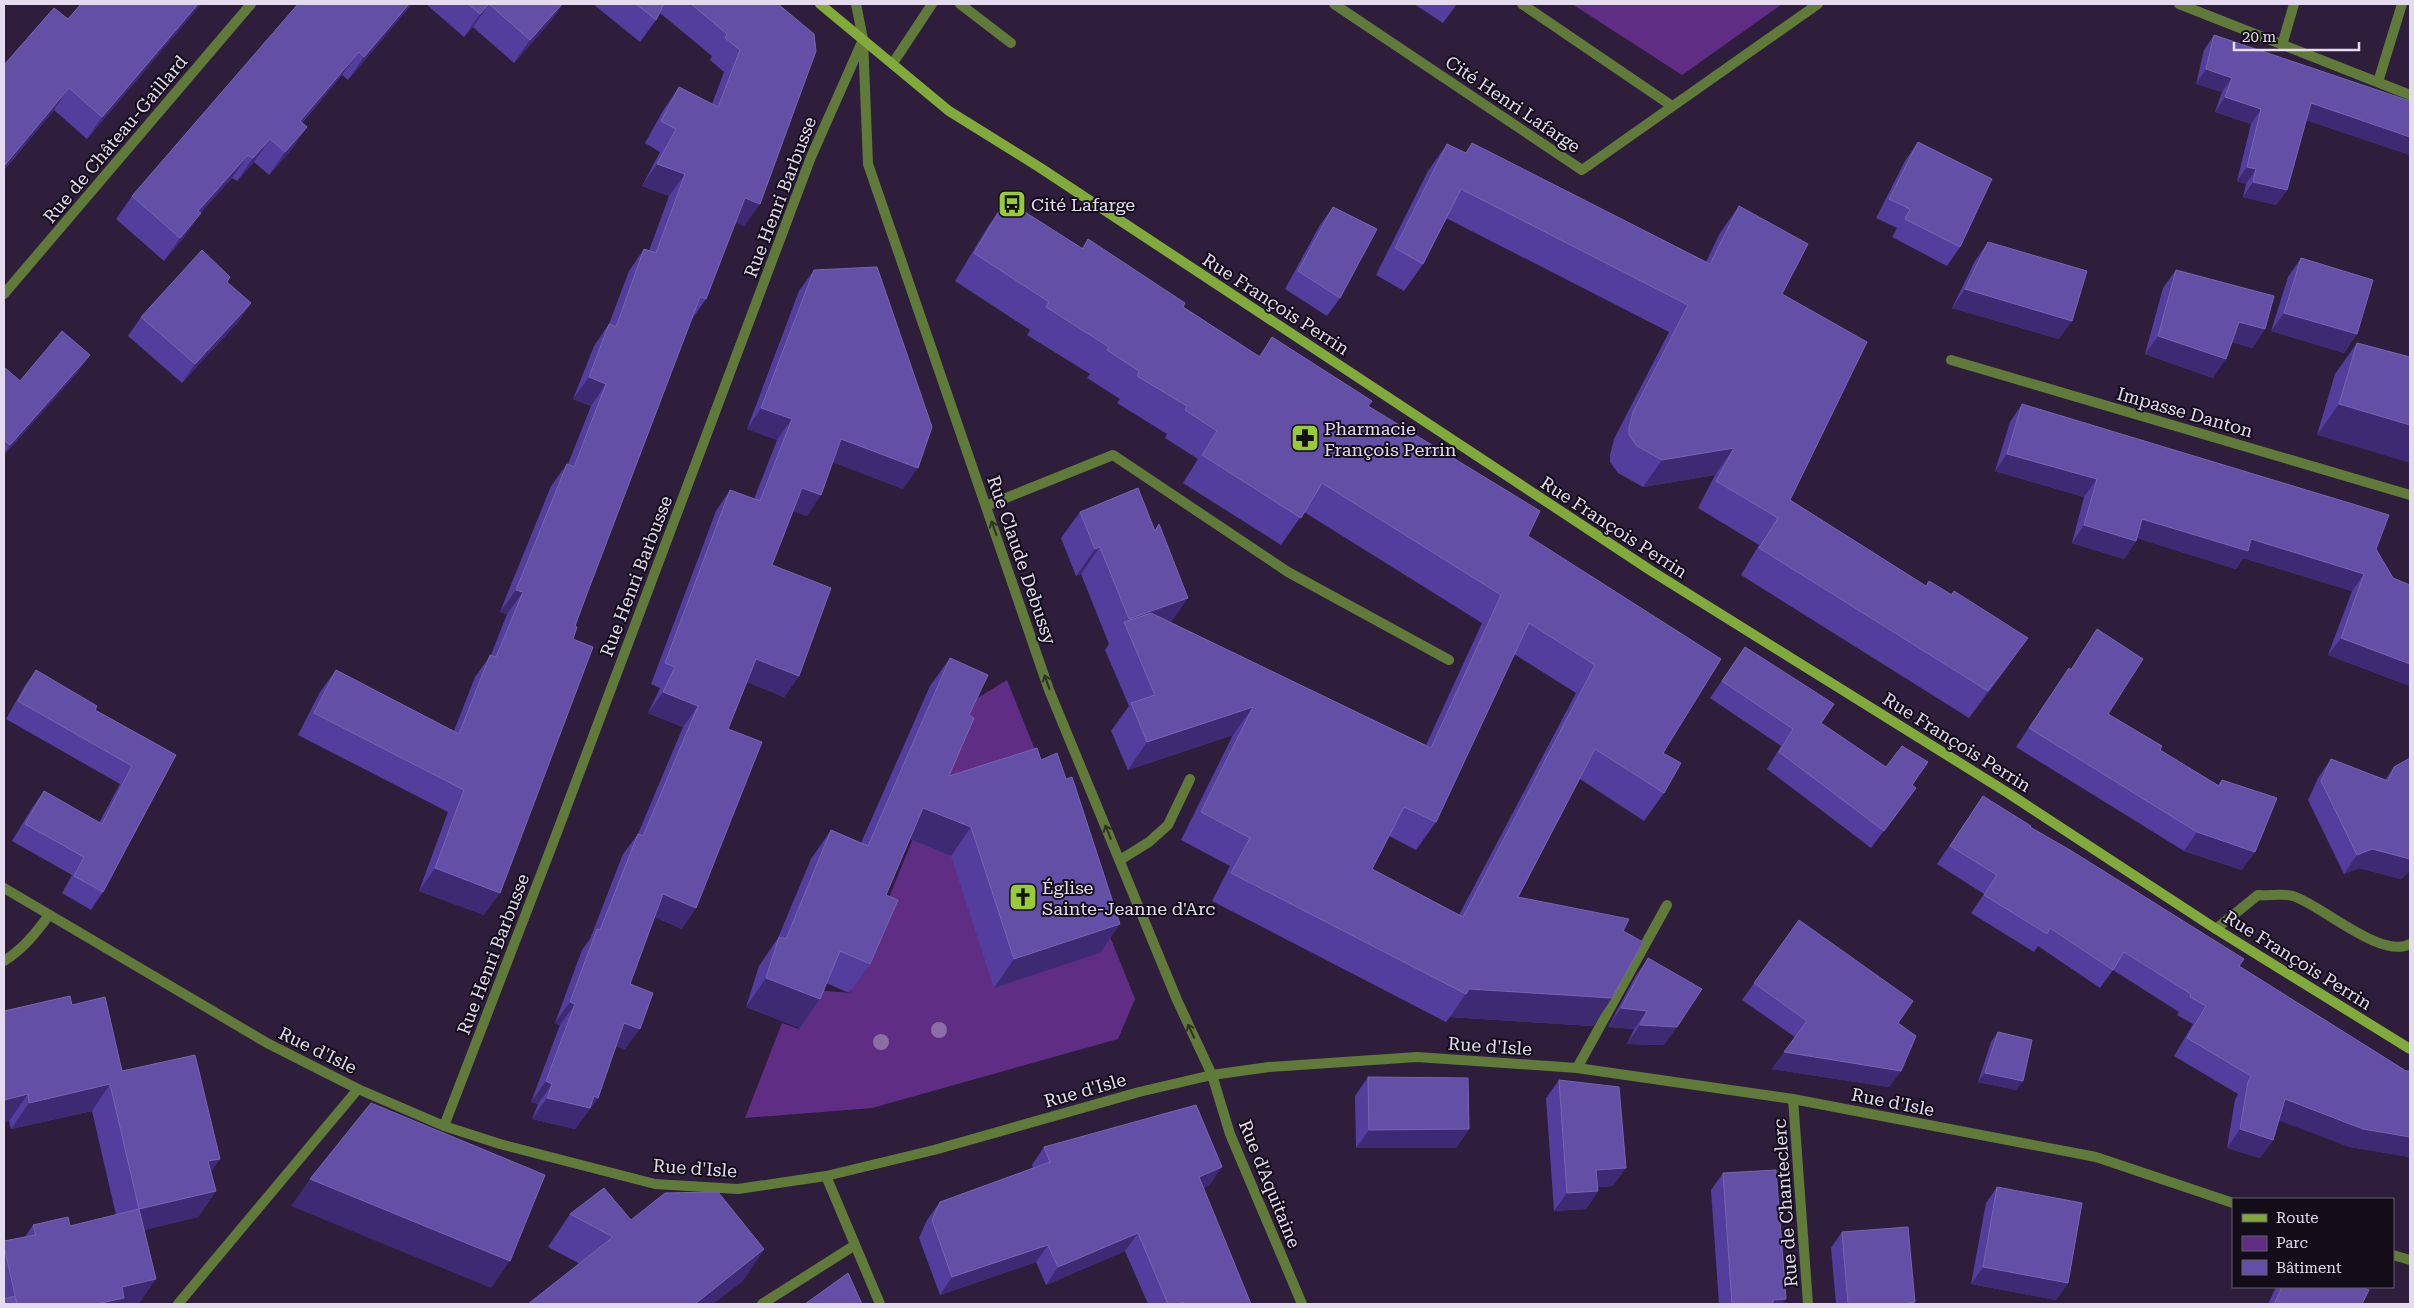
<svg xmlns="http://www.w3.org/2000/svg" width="2414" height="1308" viewBox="0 0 2414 1308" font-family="'Roboto Serif',serif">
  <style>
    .green { fill: #5f2e84 }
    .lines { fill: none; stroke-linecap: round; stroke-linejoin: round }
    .lane { stroke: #607a39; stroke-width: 10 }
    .street { stroke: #607a39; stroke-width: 10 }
    .secondary { stroke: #80aa3a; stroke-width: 10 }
    .tree { fill: #8a6ea5 }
    .wall { fill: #533e9d; fill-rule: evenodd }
    .shaded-wall { fill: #3e2a73 }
    .building { fill: #634fa6; stroke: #7765b1; fill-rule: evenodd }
    .oneway { stroke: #2e3224 }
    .labels { text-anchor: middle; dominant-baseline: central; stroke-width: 4; stroke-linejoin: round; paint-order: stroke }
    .street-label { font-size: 18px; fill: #e5dbef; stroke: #130c19 }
    .poi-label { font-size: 18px; fill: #e5dbef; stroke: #130c19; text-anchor: start }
  </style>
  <rect width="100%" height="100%" fill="#2e1e3c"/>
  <!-- green -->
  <path class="green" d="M1572,4H1782L1682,75Z
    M1007,680L1135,999L1118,1039L872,1108L745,1118L782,1023L799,1029L816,990L850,993L968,704Z"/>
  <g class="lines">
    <!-- lane -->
    <path class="lane" d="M960,4L1011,43
      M1334,4L1582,170L1818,4
      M1522,4L1672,106
      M2282,45L2294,4
      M893,63L932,4
      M2378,82L2402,4
      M986,506L1113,455L1288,572L1449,660
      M1120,860L1149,842L1168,825L1190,779
      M4,961C23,949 36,933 49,915
      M1577,1068L1667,905
      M178,1304L358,1089"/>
    <!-- street -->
    <path class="street" d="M856,4L863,39L868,164L1049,690L1177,1000L1212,1075L1230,1134L1302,1304
      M2179,4L2410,95
      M4,294L251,4
      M1951,360L2410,495
      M4,888L267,1043L358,1089L444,1126L500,1144L655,1184L738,1189L826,1176L934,1150L1139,1092L1212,1075L1269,1067L1417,1057L1577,1068L1793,1099L2096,1157L2233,1203
      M2216,929L2258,895C2269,896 2283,893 2293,896C2320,904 2381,960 2410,944
      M1793,1099L1808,1304
      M444,1126L553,843L811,157L862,42
      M826,1176L880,1304
      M2393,1255L2410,1260
      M762,1304L855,1245"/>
    <!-- secondary -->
    <path class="secondary" d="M820,4L949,111L1039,167L1653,572L2008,793L2216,929L2410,1049"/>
  </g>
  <!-- trees -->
  <g class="tree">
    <circle cx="939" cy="1030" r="8"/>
    <circle cx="881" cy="1042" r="8"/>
  </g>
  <!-- wall -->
  <path class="wall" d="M201,4L87,139L54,110L4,170V65L68,19Z
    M412,4L348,80L342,75L302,123L307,127L291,150L269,175L254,162L237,181L232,178L200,213L185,236L164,261L116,219L132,196Z
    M426,4H563L551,21L514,63L473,27L464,37Z
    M593,4H778L744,226L735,222L706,299L692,319L588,591L575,626L573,639L484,915L419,891L448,812L298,735L320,692L336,670L454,731L475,677L491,655L507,614L500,612L551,486L567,464H568L591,406L573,399L594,346L609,324L629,271L644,249L649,251L669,196L642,186L660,152L645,143L664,109L679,87L712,104L724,72L710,60L712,56L660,13L656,20L640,42Z
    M1414,4H1457L1443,23Z
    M2214,35L2410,155L2306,120L2287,190L2276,205L2243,197L2246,184L2237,181L2251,124L2215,112L2222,92L2196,84L2204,50Z
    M1918,142L1960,247L1947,266L1892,237L1897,228L1876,218L1905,161Z
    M1447,144L1465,153L1706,262L1720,233L1739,206L1782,294L1790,500L1926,586L1951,594L1954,591L2009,665L1969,718L1741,575L1759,545L1698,508L1715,475L1643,487L1618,473L1610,462V455L1614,439L1669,332L1446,218L1423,264L1404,291L1376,275L1428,171Z
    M1006,200L1082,248L1088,239L1183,307L1259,356L1272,337L1369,406L1528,536L1663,753L1664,793L1644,821L1580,779L1518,897L1623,931L1612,998L1593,1026L1450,1017L1446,1022L1212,901L1230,866L1181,840L1233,735L1128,770L1111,731L1129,706L1105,650L1109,644L1081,574L1076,576L1061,538L1080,512L1155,530L1159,524L1171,623L1426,745L1482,623L1304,512L1281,545L1183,483L1198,459L1165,438L1167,434L1117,403L1120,399L1087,378L1090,374L1027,335L1030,330L955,281L987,228ZM1514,654L1576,693L1459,915L1372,869L1389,836L1416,850L1436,822Z
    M1333,207L1340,298L1327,316L1285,289L1320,225Z
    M1988,242L2059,339L1952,308L1975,261Z
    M2301,258L2357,334L2344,353L2271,331L2288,277Z
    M814,270L903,489L833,462L807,516L793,511L772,565L799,676L784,697L747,682L728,729L682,929L655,917L630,984L625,1049L616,1046L598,1098L575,1129L532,1119L538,1104L531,1102L560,1025L555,1023L582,950L590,939L623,854L638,834L683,727L648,713L660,688L651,684L716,511L730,490L754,499L777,440L747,429L799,291Z
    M2176,270L2265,329L2252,348L2232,342L2213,378L2145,354L2163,288Z
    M227,282L251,303L238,322L182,383L128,336L141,317Z
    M2357,343L2410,357L2317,435L2335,374Z
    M4,367L20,381L78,372L4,455Z
    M2022,404L2376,549L2393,578L2410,585V686L2328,655L2352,591L2243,558L2236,569L2137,538L2136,541L2124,559L2072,543L2084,497L1995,471L2010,422Z
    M2097,629L2108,714L2160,750L2218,785L2222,780L2242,870L2184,851L2016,747L2056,687L2069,668L2071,669Z
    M1745,647L1821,723L1916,788L1871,848L1767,769L1781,746L1710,698Z
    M950,658L969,715L949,776L1100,953L994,988L951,856L910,839L886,895L870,964L849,993L826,983L820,999L800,1028L746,1007L759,966L778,938L811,859L831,830L861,843L930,686Z
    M36,670L95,710L176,755L103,892L91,910L62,893L72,875L12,841L32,808L44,791L99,823L120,784L6,719L24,687Z
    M2410,758V871L2401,879L2359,868L2344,874L2308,800L2318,778L2331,759L2385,780L2394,767Z
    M1983,796L2239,966L2406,1071H2410V1157L2350,1147L2279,1120L2273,1140L2260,1158L2227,1148L2235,1100L2238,1094L2174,1056L2193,1024L2177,1015L2179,1012L2113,970L2100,988L2038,946L2034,952L1971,913L1984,894L1937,864Z
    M1799,920L1898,1023L1901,1071L1889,1087L1772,1069L1795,1037L1742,1000Z
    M1648,958L1664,1045L1627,1044L1634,1029L1608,1027L1635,977Z
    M72,1005L122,1071L220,1159L211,1171L216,1191L198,1217L144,1230L4,1304V1241L25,1237L33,1225L70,1226L116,1215L92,1111L11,1129L9,1121L4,1122V1011Z
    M1998,1032L2016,1090L1978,1082L1991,1042Z
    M1368,1077L1469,1129L1456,1148H1356L1355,1096Z
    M1559,1080L1613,1186L1598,1187V1191L1586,1209L1554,1211L1546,1098Z
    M1044,1147L1210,1185L1203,1188L1251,1304H1148L1125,1251L1046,1285L1036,1262L940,1295L919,1238L927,1220L940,1202L1033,1168L1032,1165Z
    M1723,1173L1782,1304H1719L1711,1190Z
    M1997,1187L2068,1283L2056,1300L1971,1284L1986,1203Z
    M570,1214L631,1220L764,1249L742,1282L580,1264L548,1247Z
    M1842,1232L1914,1304H1836L1831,1248Z
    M2276,1287H2361L2362,1304H2268Z"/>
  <!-- shaded-wall -->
  <path class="shaded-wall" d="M198,4H201L87,139L102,117Z
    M409,4H412L348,80L364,57Z
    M489,4L473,27L464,37L480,14Z
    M562,4H563L551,21L514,63L530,40Z
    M359,52L342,75L283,144L300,121Z
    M2206,69L2232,78L2222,92L2196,84Z
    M69,88L54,110L4,169V166Z
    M2225,97L2261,109L2251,124L2215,112Z
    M2311,103L2410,137V155L2300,118Z
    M307,127L291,150L269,175L285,152Z
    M270,139L254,162L237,181L253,158Z
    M248,155L232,178L182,234L198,211Z
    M657,164L685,174L669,196L642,186Z
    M2247,167L2256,169L2246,184L2237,181Z
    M2253,182L2287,190L2276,205L2243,197Z
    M745,198L760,204L744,226L729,220Z
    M201,213L185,236L164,261L180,238Z
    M1965,289L2072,321L2059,339L1952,308Z
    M251,303L238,322L182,383L195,364Z
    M2284,313L2357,334L2344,353L2271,331Z
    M2239,322L2265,329L2252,348L2226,340Z
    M2158,336L2226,359L2213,378L2145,354Z
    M90,355L78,372L4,455V453L10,445Z
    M589,377L606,384L591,406L573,399Z
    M2339,404L2410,425V463L2317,435Z
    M761,408L792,419L777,440L747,429Z
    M841,439L918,468L903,489L827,460Z
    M1734,448L1715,475L1643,487L1662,460Z
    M2007,454L2097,479L2084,497L1995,471Z
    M802,488L821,495L807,516L787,509Z
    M2142,519L2251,539L2364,574L2352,591L2243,558L2236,569L2130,536Z
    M2084,525L2136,541L2124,559L2072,543Z
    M1100,547L1081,574L1076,576L1095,549Z
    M516,590L523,592L507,614L500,612Z
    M1188,598L1169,625L1125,624L1129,619Z
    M2028,638L2009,665L1969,718L1988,691Z
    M2341,638L2410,664V686L2328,655Z
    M756,659L799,676L784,697L741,680Z
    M663,692L698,706L683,727L648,713Z
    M1253,707L1233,735L1128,770L1147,742Z
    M923,808L971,827L951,856L903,836Z
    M2197,832L2255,852L2242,870L2184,851Z
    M2372,849L2410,859V871L2401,879L2359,868L2344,874L2357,855Z
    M435,868L500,893L484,915L419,891Z
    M663,894L696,908L682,929L649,914Z
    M1120,924L1100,953L994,988L1014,959Z
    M766,978L820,999L800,1028L746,1007Z
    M1469,989L1612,998L1593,1026L1450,1017Z
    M570,1002L575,1004L560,1025L555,1023Z
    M1621,1008L1647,1011L1634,1029L1608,1027Z
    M624,1023L640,1029L625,1049L610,1043Z
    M1640,1025L1677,1027L1664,1045L1627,1044Z
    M1784,1052L1901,1071L1889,1087L1772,1069Z
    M1985,1073L2023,1081L2016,1090L1978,1082Z
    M546,1081L552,1084L538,1104L531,1102Z
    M110,1084L92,1111L11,1129L29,1103Z
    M28,1094L9,1121L4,1122V1100Z
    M594,1096L598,1098L575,1129L532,1119L547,1098Z
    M2285,1099L2410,1137V1157L2350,1147L2272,1118Z
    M1469,1129L1456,1148H1356L1369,1130Z
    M2240,1129L2273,1140L2260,1158L2227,1148Z
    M220,1159L201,1185L208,1161Z
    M1222,1167L1210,1185L1186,1195L1199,1177Z
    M1626,1168L1613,1186L1584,1188L1596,1170Z
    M310,1179L510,1261L491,1288L291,1206Z
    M216,1191L198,1217L121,1236L139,1209Z
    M1598,1191L1586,1209L1554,1211L1567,1193Z
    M1138,1233L1125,1251L1046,1285L1058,1267Z
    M1048,1245L1036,1262L940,1295L952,1277Z
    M764,1249L742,1282L713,1304H695Z
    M1983,1267L2068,1283L2056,1300L1971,1284Z
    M156,1279L139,1304H96L122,1287Z
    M1786,1299L1782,1304H1770L1773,1300Z
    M1915,1302L1914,1304H1906L1907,1303Z"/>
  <!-- building -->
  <path class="building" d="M81,4H198L102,117L69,88L4,166V65L54,8L68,19Z
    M298,4H409L364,57L359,52L300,121L307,127L285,152L270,139L253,158L248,155L198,211L201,213L180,238L132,196Z
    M468,4H562L530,40L489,4L480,14Z
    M636,4H664L656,20Z
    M691,4H778L814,34L816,51L760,204L745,198L706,299L700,297L588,591L575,626L577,627L573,639L593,647L500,893L435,868L464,790L314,713L336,670L459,734L490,655L496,657L523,592L516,590L567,464L574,467L606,384L589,377L609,324L616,327L644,249L656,253L685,174L657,164L676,129L661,121L679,87L718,107L740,50L725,38L727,34Z
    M2214,35L2410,101V137L2311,103L2287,190L2253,182L2256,169L2247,167L2261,109L2225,97L2232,78L2206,69Z
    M1918,142L1992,179L1960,247L1905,219L1910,209L1889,199Z
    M1472,143L1710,264L1739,206L1808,244L1782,294L1867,342L1790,500L1926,586L1929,581L1952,595L1954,591L2028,638L1988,691L1759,548L1778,518L1716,481L1734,448L1662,460L1637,446L1629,435V428L1633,412L1688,305L1461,189L1423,264L1395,248L1447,144L1466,153Z
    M1006,200L1083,249L1088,239L1185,303L1183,307L1260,357L1272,337L1372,401L1368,406L1540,511L1528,536L1721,659L1663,753L1681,763L1664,793L1595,749L1518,897L1629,919L1623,931L1643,942L1612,998L1469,989L1466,994L1231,873L1250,838L1201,812L1253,707L1147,742L1131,703L1155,695L1124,622L1151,613L1431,748L1501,595L1322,483L1301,518L1202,455L1217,431L1185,410L1187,406L1137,376L1139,371L1107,350L1109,347L1046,307L1049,302L974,253ZM1529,623L1595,665L1463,917L1372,869L1404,807L1436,822Z
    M1333,207L1377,229L1340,298L1298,271Z
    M1988,242L2087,271L2072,321L1965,289Z
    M202,250L230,277L227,282L251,303L195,364L141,317Z
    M2301,258L2373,280L2357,334L2284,313Z
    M877,267L932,427L918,468L841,439L821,495L802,488L772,565L831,588L799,676L756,659L728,729L762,742L696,908L663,894L630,984L653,993L640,1029L624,1023L598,1098L594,1096L590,1108L547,1098L552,1084L546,1081L575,1004L570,1002L597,929L600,930L638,834L643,836L698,706L663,692L675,667L665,663L730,490L760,501L792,419L761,408L814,270Z
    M2176,270L2274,296L2265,329L2239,322L2226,359L2158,336Z
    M62,331L90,355L10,445L4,440V367L20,381Z
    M2357,343L2410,357V425L2339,404Z
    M2022,404L2389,515L2376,549L2393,578L2410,585V664L2341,638L2364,574L2251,539L2248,551L2142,519L2136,541L2084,525L2097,479L2007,454Z
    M1138,488L1155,531L1159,524L1188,598L1129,619L1100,547L1095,549L1080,512Z
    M2097,629L2143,659L2108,714L2162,746L2160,750L2219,786L2222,780L2277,798L2255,852L2197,832L2029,728L2069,668L2071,670Z
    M1745,647L1834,704L1821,723L1886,767L1902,746L1928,762L1912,785L1916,788L1884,831L1779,752L1793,729L1722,681Z
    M950,658L988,675L969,715L974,718L949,776L1037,748L1041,760L1057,753L1066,779L1072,777L1120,924L1014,959L971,827L923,808L886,895L898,900L870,964L840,951L820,999L766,978L779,937L786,939L831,830L868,846Z
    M36,670L97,706L95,710L176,755L103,892L74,876L84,857L25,824L44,791L102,824L132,766L18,701Z
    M2410,758V859L2372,849L2357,855L2321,781L2331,759L2388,781L2394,767Z
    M1983,796L2031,826L2030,827L2070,850L2244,959L2239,966L2406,1071H2410V1137L2363,1129L2285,1099L2273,1140L2240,1129L2248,1082L2251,1076L2187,1038L2206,1006L2190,997L2191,994L2124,952L2113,970L2050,928L2047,934L1984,895L1997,875L1950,846Z
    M1799,920L1913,1001L1898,1023L1916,1036L1901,1071L1784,1052L1807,1021L1754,983Z
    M1648,958L1702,989L1677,1027L1640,1025L1647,1011L1621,1008Z
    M70,996L72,1005L105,997L122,1071L195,1055L220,1159L208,1161L216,1191L139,1209L110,1084L29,1103L28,1094L4,1100V1022H5L4,1011Z
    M1998,1032L2032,1040L2023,1081L1985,1073Z
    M1368,1077L1468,1078L1469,1129L1369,1130Z
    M1559,1080L1619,1087L1626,1168L1596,1170L1598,1191L1567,1193Z
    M371,1103L545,1175L510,1261L310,1179Z
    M1196,1105L1222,1167L1199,1177L1251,1304H1184L1183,1302L1179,1304H1168L1138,1233L1058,1267L1048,1245L952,1277L932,1220L940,1202L1050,1162L1044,1147Z
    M1776,1170L1786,1299L1773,1300V1304H1732L1723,1173Z
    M1997,1187L2082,1203L2068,1283L1983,1267Z
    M604,1188L631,1220L665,1193L718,1192L764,1249L695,1304H528L613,1237L570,1214Z
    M139,1209L156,1279L122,1287L124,1298L96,1304H17L4,1246V1241L36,1235L33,1225L68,1217L70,1226Z
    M1908,1227L1915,1302L1907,1303V1304H1848L1842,1232Z
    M848,1273L862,1304H805Z
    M2282,1287H2361L2369,1290L2362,1304H2274Z
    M15,1296L17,1304H4V1299Z"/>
  <!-- one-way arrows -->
  <defs><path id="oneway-shaft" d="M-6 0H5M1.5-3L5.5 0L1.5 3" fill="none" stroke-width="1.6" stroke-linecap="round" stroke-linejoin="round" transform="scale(1.25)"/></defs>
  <g class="oneway">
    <use href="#oneway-shaft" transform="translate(994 528) rotate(-109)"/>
    <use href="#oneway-shaft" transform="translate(1047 682) rotate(-109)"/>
    <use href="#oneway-shaft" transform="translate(1108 832) rotate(-112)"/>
    <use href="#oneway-shaft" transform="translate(1191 1031) rotate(-115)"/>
  </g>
  <!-- icons -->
  <defs>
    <symbol id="bus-square" viewBox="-11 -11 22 22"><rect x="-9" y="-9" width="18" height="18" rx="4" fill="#97cc38" stroke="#130c19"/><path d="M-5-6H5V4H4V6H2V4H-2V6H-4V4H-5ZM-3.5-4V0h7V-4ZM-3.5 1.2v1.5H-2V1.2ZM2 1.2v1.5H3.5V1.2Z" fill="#111"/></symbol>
    <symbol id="pharmacy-square" viewBox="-11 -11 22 22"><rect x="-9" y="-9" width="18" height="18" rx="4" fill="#97cc38" stroke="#130c19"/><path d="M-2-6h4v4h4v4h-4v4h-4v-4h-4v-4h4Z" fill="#111"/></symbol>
    <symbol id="church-square" viewBox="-11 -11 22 22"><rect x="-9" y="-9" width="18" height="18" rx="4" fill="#97cc38" stroke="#130c19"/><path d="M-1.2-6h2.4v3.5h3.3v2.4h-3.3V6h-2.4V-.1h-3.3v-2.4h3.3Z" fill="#111"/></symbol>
  </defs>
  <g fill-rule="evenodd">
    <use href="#bus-square" x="996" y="188" width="32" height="32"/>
    <use href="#pharmacy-square" x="1289" y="422" width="32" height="32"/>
    <use href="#church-square" x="1007" y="881" width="32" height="32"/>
  </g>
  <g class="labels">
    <!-- street labels -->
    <g class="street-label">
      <text transform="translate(1513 104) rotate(34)">Cité Henri Lafarge</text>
      <text transform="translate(115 139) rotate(-50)">Rue de Château-Gaillard</text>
      <text transform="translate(780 197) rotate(-69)">Rue Henri Barbusse</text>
      <text transform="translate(1276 304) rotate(33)">Rue François Perrin</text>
      <text transform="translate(2185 412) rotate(16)">Impasse Danton</text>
      <text transform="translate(1614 527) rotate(33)">Rue François Perrin</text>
      <text transform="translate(1022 560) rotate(71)">Rue Claude Debussy</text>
      <text transform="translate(636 576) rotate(-69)">Rue Henri Barbusse</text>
      <text transform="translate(1957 742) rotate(32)">Rue François Perrin</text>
      <text transform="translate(493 954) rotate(-69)">Rue Henri Barbusse</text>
      <text transform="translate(2298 960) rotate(32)">Rue François Perrin</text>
      <text transform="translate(1490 1046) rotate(4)">Rue d'Isle</text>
      <text transform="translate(318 1050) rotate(26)">Rue d'Isle</text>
      <text transform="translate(1085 1090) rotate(-16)">Rue d'Isle</text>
      <text transform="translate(1893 1102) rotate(11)">Rue d'Isle</text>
      <text transform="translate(695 1168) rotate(4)">Rue d'Isle</text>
      <text transform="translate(1270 1184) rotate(68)">Rue d'Aquitaine</text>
      <text transform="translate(1785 1203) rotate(-94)">Rue de Chanteclerc</text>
    </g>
    <!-- poi labels -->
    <g class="poi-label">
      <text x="1031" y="204">Cité Lafarge</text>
      <text x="1324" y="428">Pharmacie<tspan x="1324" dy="21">François Perrin</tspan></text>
      <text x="1042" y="887">Église<tspan x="1042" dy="21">Sainte-Jeanne d'Arc</tspan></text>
    </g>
  </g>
  <!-- border -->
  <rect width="2414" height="1308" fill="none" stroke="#e5dbef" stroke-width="10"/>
  <!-- legend -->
  <rect x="2232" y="1198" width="162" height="90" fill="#130c19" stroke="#675f6f"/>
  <rect x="2242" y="1214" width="25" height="8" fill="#80aa3a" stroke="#675f6f"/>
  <text x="2276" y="1223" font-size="15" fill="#e5dbef">Route</text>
  <rect x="2242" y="1236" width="25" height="15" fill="#5f2e84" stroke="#675f6f"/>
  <text x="2276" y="1248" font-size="15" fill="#e5dbef">Parc</text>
  <rect x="2242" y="1260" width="25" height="15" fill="#634fa6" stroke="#675f6f"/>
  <text x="2276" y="1273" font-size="15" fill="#e5dbef">Bâtiment</text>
  <!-- scale -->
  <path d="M2234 42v8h125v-8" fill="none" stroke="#e5dbef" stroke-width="2.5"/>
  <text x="2242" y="42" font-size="15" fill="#e5dbef" stroke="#130c19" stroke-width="4" paint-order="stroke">20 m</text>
</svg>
